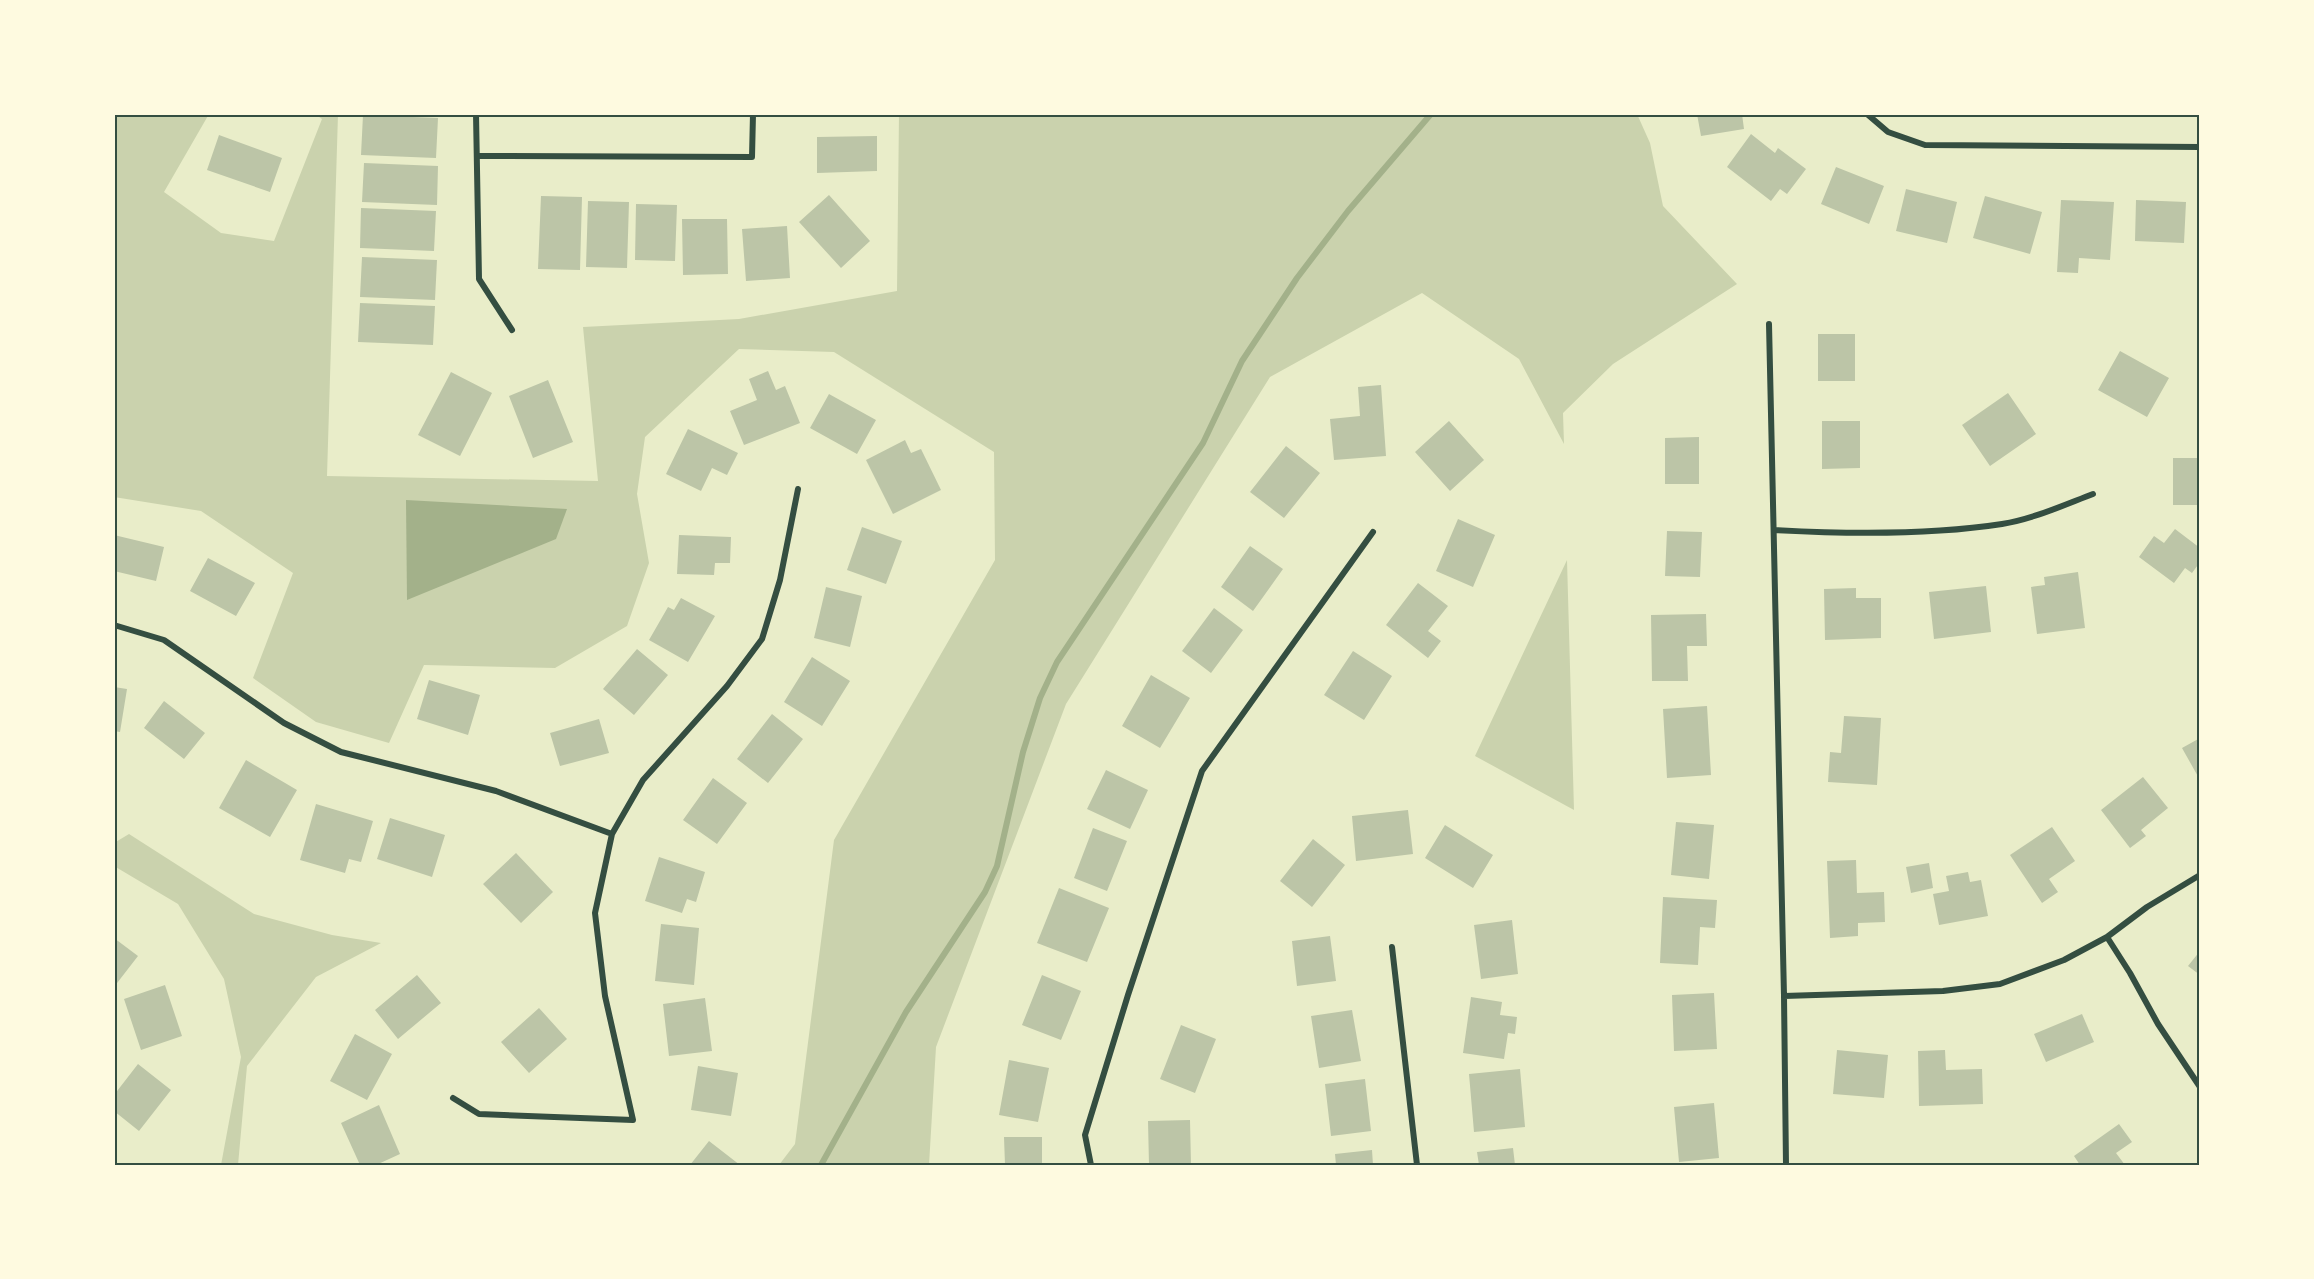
<svg xmlns="http://www.w3.org/2000/svg" width="2314" height="1279" viewBox="0 0 2314 1279" font-family="Overpass,sans-serif">
  <style>
    .green { fill: #cad2ad }
    .water { fill: #a3b18a }
    .lines { fill: none; stroke-linecap: round; stroke-linejoin: round }
    .stream { stroke: #a3b18a; stroke-width: 6 }
    .building { fill: #bcc5a7 }
    .minor { stroke: #344e41; stroke-width: 6 }
    .neatline { fill: none; stroke: #344e41; stroke-width: 2 }
  </style>
  <rect width="100%" height="100%" fill="#e9edc9"/>
  <!-- green -->
  <path class="green" d="M114,114H209L164,192L221,233L274,241L322,119L315,114H338L327,476L598,481L583,327L739,319L897,291L899,114H1637L1650,143L1663,206L1737,284L1613,364L1563,413L1564,444L1519,359L1422,293L1270,377L1066,704L936,1047L929,1165H779L795,1144L834,840L995,560L994,452L834,352L739,349L645,437L637,494L649,563L627,626L555,668L424,665L389,743L316,722L253,678L293,573L201,511L114,497Z
    M1567,560L1574,810L1475,756Z
    M129,834L254,914L332,935L381,943L316,977L247,1066L238,1165H221L241,1057L224,979L178,904L114,866V843Z"/>
  <!-- water -->
  <path class="water" d="M406,500L567,509L556,539L407,600Z"/>
  <g class="lines">
    <!-- stream -->
    <path class="stream" d="M821,1165L906,1012L985,892L997,866L1023,752L1040,698L1057,662L1203,443L1242,361L1297,278L1348,211L1431,114"/>
  </g>
  <!-- building -->
  <path class="building" d="M1697,114H1742L1744,129L1701,136Z
    M363,115L438,118L436,158L361,155Z
    M1751,134L1775,153L1778,148L1806,169L1787,194L1780,189L1771,201L1727,167Z
    M219,135L282,158L270,192L207,170Z
    M877,136V171L817,173V137Z
    M364,163L438,166L437,205L362,202Z
    M1836,167L1884,186L1869,224L1821,204Z
    M1906,189L1957,202L1947,243L1896,231Z
    M829,195L870,241L841,268L799,222Z
    M541,196L582,197L580,270L538,269Z
    M1985,196L2042,212L2030,254L1973,238Z
    M2061,200L2114,202L2110,260L2079,258L2078,273L2057,272Z
    M2136,200L2186,202L2184,243L2135,241Z
    M588,201L629,202L627,268L586,267Z
    M636,204L677,205L675,261L635,260Z
    M361,208L436,211L434,251L360,248Z
    M682,219H727L728,274L683,275Z
    M787,226L790,278L746,281L742,229Z
    M362,257L437,260L435,300L360,297Z
    M360,303L435,306L433,345L358,342Z
    M1818,334H1855V381H1818Z
    M2120,351L2169,378L2147,417L2098,390Z
    M768,371L776,390L785,386L800,423L744,445L730,411L757,400L749,379Z
    M451,372L492,393L460,456L418,435Z
    M548,380L573,442L533,458L509,396Z
    M1381,385L1386,456L1334,460L1330,419L1360,416L1358,387Z
    M2008,393L2036,434L1990,466L1962,425Z
    M829,394L876,420L857,454L810,428Z
    M1449,421L1484,460L1450,491L1415,452Z
    M1822,421H1860V468L1822,469Z
    M688,429L738,453L727,475L712,468L701,491L666,474Z
    M1699,437V484H1665V438Z
    M905,440L911,453L921,449L941,490L893,514L866,460Z
    M1286,446L1320,473L1284,518L1250,492Z
    M2173,458H2200V505H2173Z
    M1458,519L1495,535L1473,587L1436,571Z
    M862,527L902,541L886,584L847,570Z
    M2175,529L2200,548V562L2192,573L2185,568L2174,583L2139,557L2154,536L2164,543Z
    M1667,531L1702,532L1700,577L1665,576Z
    M114,535L164,547L156,581L114,571Z
    M679,535L731,537L730,563H715L714,575L677,574Z
    M1250,546L1283,569L1253,611L1221,587Z
    M208,558L255,583L236,616L190,591Z
    M2078,572L2085,628L2037,634L2031,587L2045,585L2044,577Z
    M1418,583L1448,606L1428,631L1441,641L1428,658L1386,625Z
    M1986,586L1991,632L1934,639L1929,592Z
    M826,587L862,596L850,647L814,638Z
    M1856,588V598H1881V638L1825,640L1824,589Z
    M681,598L715,616L688,662L649,640L668,607L674,610Z
    M1214,608L1243,630L1211,673L1182,651Z
    M1706,614L1707,646H1687L1688,681H1652L1651,615Z
    M637,649L668,675L634,715L603,689Z
    M1353,651L1392,676L1364,720L1324,695Z
    M812,657L850,681L822,726L784,702Z
    M1151,675L1190,698L1160,748L1122,726Z
    M429,680L480,695L468,735L417,719Z
    M114,687L127,689L120,732L114,731Z
    M164,701L205,733L184,759L144,728Z
    M1707,706L1711,775L1667,778L1663,709Z
    M772,714L803,739L768,783L737,759Z
    M1844,716L1881,718L1877,785L1828,782L1830,752L1841,753Z
    M599,719L609,753L560,766L550,733Z
    M2200,738V780L2182,748Z
    M246,760L297,790L270,837L219,808Z
    M1106,770L1148,790L1130,829L1087,809Z
    M2143,777L2168,808L2141,830L2146,836L2130,848L2101,810Z
    M713,778L747,803L717,844L683,820Z
    M316,804L373,821L361,862L349,859L345,873L300,860Z
    M1408,810L1413,854L1356,861L1352,816Z
    M390,818L445,835L432,877L377,859Z
    M1676,822L1714,825L1709,879L1671,875Z
    M1445,825L1493,855L1473,888L1425,858Z
    M2052,827L2075,861L2049,879L2058,892L2042,903L2010,855Z
    M1093,828L1127,841L1107,891L1074,878Z
    M1313,839L1345,865L1312,907L1280,881Z
    M516,853L553,892L521,923L483,884Z
    M659,857L705,872L696,902L687,899L682,913L645,901Z
    M1856,860L1857,893L1884,892L1885,922L1858,923V936L1830,938L1827,861Z
    M1929,863L1933,888L1911,893L1906,867Z
    M1968,872L1970,882L1981,880L1988,916L1939,925L1933,894L1949,891L1946,876Z
    M1059,888L1109,908L1087,962L1037,943Z
    M1663,897L1717,900L1715,928L1700,927L1698,965L1660,963Z
    M1512,920L1518,974L1481,979L1474,925Z
    M661,924L699,928L694,985L655,981Z
    M1330,936L1336,981L1297,986L1292,941Z
    M114,938L138,956L114,987Z
    M2200,951V975L2188,966Z
    M417,975L441,1003L398,1039L375,1010Z
    M1042,975L1081,991L1061,1040L1022,1025Z
    M165,985L182,1036L141,1050L124,999Z
    M1714,993L1717,1049L1674,1051L1672,995Z
    M1471,997L1502,1002L1500,1015L1517,1017L1515,1034L1508,1033L1504,1059L1463,1053Z
    M705,998L712,1051L669,1056L663,1004Z
    M539,1008L567,1039L529,1073L501,1042Z
    M1352,1010L1361,1061L1319,1068L1311,1016Z
    M2082,1014L2094,1042L2046,1062L2034,1034Z
    M1181,1025L1216,1039L1195,1093L1160,1079Z
    M355,1034L392,1054L367,1100L330,1081Z
    M1837,1050L1888,1055L1884,1098L1833,1094Z
    M1945,1050L1946,1070L1982,1069L1983,1104L1919,1106L1918,1051Z
    M1009,1060L1049,1068L1038,1122L999,1115Z
    M138,1064L171,1090L139,1131L114,1111V1095Z
    M698,1066L738,1073L731,1116L691,1110Z
    M1520,1069L1525,1127L1474,1132L1469,1074Z
    M1365,1079L1371,1131L1331,1136L1325,1084Z
    M1714,1103L1719,1158L1679,1162L1674,1107Z
    M379,1105L400,1154L376,1165H360L341,1123Z
    M1190,1120L1191,1165H1149L1148,1121Z
    M2119,1124L2132,1142L2116,1153L2125,1165H2080L2074,1156Z
    M1004,1137H1042V1165H1005Z
    M709,1141L740,1165H690Z
    M1513,1148L1515,1165H1479L1477,1152Z
    M1372,1150L1373,1165H1336L1335,1154Z"/>
  <g class="lines">
    <!-- minor -->
    <path class="minor" d="M476,114L479,279L512,330
      M1867,114L1888,132L1925,145L2200,147
      M477,156L752,157L753,114
      M1769,324L1784,996L1786,1165
      M1774,530C1846,534 1931,535 2002,524C2033,519 2064,505 2093,494
      M114,625L164,640L284,723L341,752L496,791L612,834
      M2107,937L2130,973L2158,1024L2200,1087
      M1392,947L1417,1165
      M1784,996L1943,991L2000,984L2064,960L2107,937L2147,907L2200,875
      M453,1098L479,1114L633,1120L605,996L595,913L612,834L643,780L727,686L762,639L780,580L798,489
      M1091,1165L1085,1135L1128,995L1202,771L1373,532"/>
  </g>
  <!-- border -->
  <rect width="2314" height="1279" fill="none" stroke="#fefae0" stroke-width="231"/>
  <rect x="116" y="116" width="2082" height="1048" class="neatline"/>
</svg>
